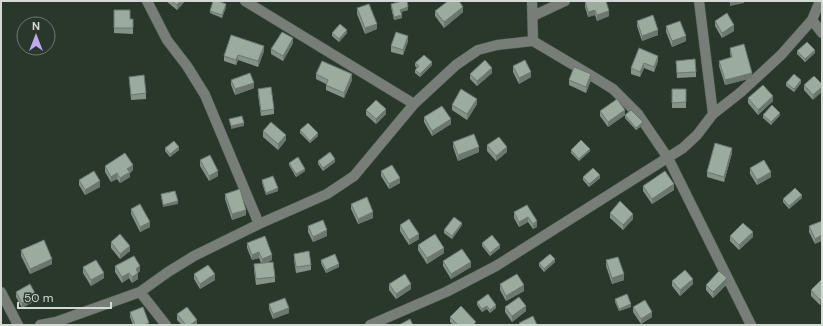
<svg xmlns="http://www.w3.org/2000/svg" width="823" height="326" viewBox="0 0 823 326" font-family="'DM Sans',sans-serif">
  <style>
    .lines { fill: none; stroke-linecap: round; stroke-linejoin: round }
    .minor-casing { stroke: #48554a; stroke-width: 11 }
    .minor { stroke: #777e78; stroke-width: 10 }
    .wall { fill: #859387 }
    .shaded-wall { fill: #6c786e }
    .building { fill: #9bab9d; stroke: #6c786e }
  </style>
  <rect width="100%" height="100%" fill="#2a382c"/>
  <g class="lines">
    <defs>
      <path id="minor" d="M147,1L167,40L187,66L205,95L259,224
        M245,1L414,104
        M532,1L533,41
        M699,1L713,114
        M533,16L565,1
        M812,20L822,33
        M1,292L18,325
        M140,292L166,325
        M40,325L56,322L140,292L168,272L194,256L259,224L327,194L354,176L414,104L456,65L478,50L497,45L533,41L592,76L613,89L638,114L668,158L751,325
        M370,325L446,292L496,266L683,148L697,135L713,114L741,92L781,55L812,20L820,1"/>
    </defs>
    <!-- minor casing -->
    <use href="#minor" class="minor-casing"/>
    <!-- minor -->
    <use href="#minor" class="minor"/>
  </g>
  <!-- wall -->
  <path class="wall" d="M166,1H185L177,10Z
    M585,1L609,16L597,21L595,15L588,17L585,7Z
    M391,4L408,10L401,12L402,18L394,20L391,7Z
    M226,7L222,18L210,13V11Z
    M357,8L377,29L365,34L357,14Z
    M114,10L130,19H133V34L114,33Z
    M435,11L463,12L444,28L435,16Z
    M637,21L658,35L642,41L637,26Z
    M715,21L734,31L722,38L715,26Z
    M666,26L686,41L672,47L666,32Z
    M332,33H347L339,42L332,36Z
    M408,41L403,55L391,52V46Z
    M293,43L283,61L271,54V49Z
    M730,48L752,78L725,85L719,66V61L731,58L730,53Z
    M264,51L258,67L238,60L236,65L224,61V56Z
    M797,51L815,53L805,62L797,54Z
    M658,56V61L654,72L644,68L640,77L631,74V68Z
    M676,61L696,72V77L677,78Z
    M415,63L432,65L420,77L415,73V70L417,68L415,66Z
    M513,66L531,77L519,84L513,72Z
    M492,73L477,86L470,79V74Z
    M316,74L352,80L344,98L326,90V84L316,79Z
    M814,76L813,100L804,90V85Z
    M129,77L146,93V99L131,100Z
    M231,80L254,88L235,95L231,85Z
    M569,80H591L586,93L569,85Z
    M786,83H801L794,92L786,86Z
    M258,89L274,109V114L261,116L258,94Z
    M672,89H686V108H672Z
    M748,98L773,101L758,115L748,103Z
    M477,104L467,120L452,110V105Z
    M366,110L386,114L376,124L366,115Z
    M600,111L625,115L608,127L600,116Z
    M625,115L643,125L636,130L625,118Z
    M763,115H780L771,125L763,118Z
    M424,117L451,124L432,136L424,122Z
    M300,130L318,136L310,143L300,133Z
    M263,131L286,140L278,150L263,137Z
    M453,142L479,152L458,161L453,147Z
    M487,145L507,152L496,161L487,151Z
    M165,148L179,150L170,157L165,151Z
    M571,150L590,151L579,161L571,153Z
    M732,153L724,182L707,177V172Z
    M200,160L218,176L209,181L200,166Z
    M318,161L335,162L323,171L318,164Z
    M289,163L305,171L296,177L289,165Z
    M105,166L133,170L130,173V177L120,183L117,179L111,182L105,172Z
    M750,168L771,177L757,185L750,174Z
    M381,171L400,183L389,189L381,176Z
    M583,177L600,178L589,187L583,180Z
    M79,180L100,187L85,195L79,185Z
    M262,180L278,191L266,195L262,183Z
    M643,186L674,190L652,204L643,191Z
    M225,194L246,215L232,220L225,199Z
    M802,198L789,209L783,202V199Z
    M351,204L373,218L358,224L351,209Z
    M527,205L537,227L533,229L528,222L519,227L514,218V212Z
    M131,209L150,227L140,232L131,214Z
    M610,213L633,219L623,230L610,218Z
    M822,221L815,244L809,232V226Z
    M400,225L419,239L409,245L400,231Z
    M462,225L452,239L444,233V230Z
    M308,226L327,236L313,242L308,232Z
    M730,236L753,237L739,250L730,241Z
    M111,242L130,251L120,259L111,248Z
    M247,243L272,260L266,263L275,277V282L256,285L254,270V264L261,263L259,258L252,260L247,248Z
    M482,243L500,248L490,256L482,246Z
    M418,245L444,253L427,264L418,250Z
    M21,250L52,264L30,274L21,256Z
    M294,254L311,265V270L296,273L294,260Z
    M321,260L339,267L326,273L321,263Z
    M606,260L624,280L612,284L606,266Z
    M443,261L471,267L451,279L443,266Z
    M555,262L544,272L539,266V263Z
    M115,266L140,271L138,273V279L132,283L129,278L122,283L115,272Z
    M83,267L104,278L91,286L83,273Z
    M194,274L215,280L200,289L194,279Z
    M821,280L820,305L811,296V290Z
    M672,281L693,284L680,296L672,286Z
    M389,284L411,289L396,299L389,290Z
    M500,284L524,291L506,301L500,290Z
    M727,284L713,298L706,290V285Z
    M16,292L36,300L22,308L16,297Z
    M615,299L631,307L619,311L615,302Z
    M477,302L496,308L490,313L487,309L482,312L477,305Z
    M269,304L289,313L273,319L269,309Z
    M505,307L526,311L512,322L505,312Z
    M633,307L652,317L641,324L633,312Z
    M130,312L149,325H133L130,317Z
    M177,314L197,325H182L177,320Z
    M450,317L476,325H453L450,322Z"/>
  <!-- shaded-wall -->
  <path class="shaded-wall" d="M180,1H185L177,10V5Z
    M739,1H744V3L730,6V3Z
    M226,4V7L222,18V15Z
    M408,7V10L400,12V10Z
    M463,7V12L444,28V22Z
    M595,10V15L588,17V12Z
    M609,11V16L597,21V15Z
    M402,15V18L394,20V17Z
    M377,24V29L365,34V28Z
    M734,25V31L722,38V33Z
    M347,30V33L339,42V39Z
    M658,30V35L642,41V36Z
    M408,36V41L403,55V50Z
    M686,36V41L672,47V41Z
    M293,38V43L283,61V56Z
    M264,46V51L258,67V61Z
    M815,50V53L805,62V59Z
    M238,55V60L236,65V60Z
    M658,56V61L654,72V67Z
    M432,62V65L420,77V74Z
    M644,63V68L640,77V72Z
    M492,68V73L477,86V81Z
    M531,72V77L519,84V78Z
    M752,73V78L725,85V80Z
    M352,74V80L344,98V93Z
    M591,74V80L586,93V87Z
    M801,80V83L794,92V89Z
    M254,83V88L235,95V89Z
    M822,87V92L813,100V95Z
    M773,96V101L758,115V110Z
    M477,99V104L467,120V114Z
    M386,109V114L376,124V119Z
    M625,110V115L608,127V122Z
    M780,113V115L771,125V122Z
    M451,119V124L432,136V131Z
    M643,122V125L636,130V128Z
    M244,123V126L231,129V126Z
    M318,133V136L310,143V141Z
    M286,135V140L278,150V144Z
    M179,147V150L170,157V154Z
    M479,147V152L458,161V155Z
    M507,147V152L496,161V156Z
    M732,148V153L724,182V177Z
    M590,149V151L579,161V159Z
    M335,159V162L323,171V168Z
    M133,165V170L130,173V177L120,183V178L127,169Z
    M305,169V171L296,177V174Z
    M218,171V176L209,181V176Z
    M771,172V177L757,185V180Z
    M117,173V179L111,182V177Z
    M600,175V178L589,187V184Z
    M400,178V183L389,189V184Z
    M100,181V187L85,195V190Z
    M674,184V190L652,204V199Z
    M278,188V191L266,195V193Z
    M802,195V198L789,209V206Z
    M178,201V204L163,207V205Z
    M246,210V215L232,220V214Z
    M373,212V218L358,224V219Z
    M633,214V219L623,230V225Z
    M528,217V222L519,227V222Z
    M537,221V227L533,229V224Z
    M150,222V227L140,232V227Z
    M462,223V225L452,239V236Z
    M327,230V236L313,242V237Z
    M753,232V237L739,250V245Z
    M419,234V239L409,245V240Z
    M822,235V241L815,244V239Z
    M500,245V248L490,256V253Z
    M130,246V251L120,259V254Z
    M444,248V253L427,264V258Z
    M259,252V258L252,260V255Z
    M272,255V260L262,264V259Z
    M52,259V264L30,274V269Z
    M555,259V262L544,272V269Z
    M471,262V267L451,279V274Z
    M339,264V267L326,273V270Z
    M140,266V271L136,274V269Z
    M104,273V278L91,286V280Z
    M129,273V278L122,283V277Z
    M138,273V279L132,283V277Z
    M215,274V280L200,289V284Z
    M624,274V280L612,284V278Z
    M727,278V284L713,298V292Z
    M693,279V284L680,296V290Z
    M411,284V289L396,299V294Z
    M524,285V291L506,301V296Z
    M36,295V300L22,308V303Z
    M822,298V303L820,305V300Z
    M631,304V307L619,311V309Z
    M496,305V308L490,313V310Z
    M487,306V309L482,312V309Z
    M526,306V311L512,322V316Z
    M289,308V313L273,319V314Z
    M652,312V317L641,324V319Z
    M197,320V325H190Z"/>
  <!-- building -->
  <path class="building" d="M172,1H180L177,5Z
    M213,1H218L226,4L222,15L210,11Z
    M402,1H407L408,7L400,10L402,15L394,17L391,4Z
    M448,1H459L463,7L444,22L435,11Z
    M585,1H606L609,11L597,15L595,10L588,12Z
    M730,1H739L730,3Z
    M369,4L377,24L365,28L357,8Z
    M114,10H130V19H133V28H114Z
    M727,13L734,25L722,33L715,21Z
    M653,15L658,30L642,36L637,21Z
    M680,21L686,36L672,41L666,26Z
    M340,24L347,30L339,39L332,33Z
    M282,32L293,38L283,56L271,49Z
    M396,32L408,36L403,50L391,46Z
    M231,35L264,46L258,61L238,55L236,60L224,56Z
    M807,42L815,50L805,59L797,51Z
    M744,44L752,73L725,80L719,61L732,57L730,48Z
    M639,48L658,56L654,67L644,63L640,72L631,68Z
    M424,55L432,62L420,74L415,70L419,66L415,63Z
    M695,59L696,72L677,73L676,61Z
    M485,60L492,68L477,81L470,74Z
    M525,60L531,72L519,78L513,66Z
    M322,61L352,74L344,93L326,85L328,80L316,74Z
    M574,67L591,74L586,87L569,80Z
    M250,73L254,83L235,89L231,80Z
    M794,74L801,80L794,89L786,83Z
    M144,75L146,93L131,95L129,77Z
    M814,76L822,84V87L813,95L804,85Z
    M763,85L773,96L758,110L748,98Z
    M271,87L274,109L261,111L258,89Z
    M461,89L477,99L467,114L452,105Z
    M672,89H686V102L672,103Z
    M617,99L625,110L608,122L600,111Z
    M376,100L386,109L376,119L366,110Z
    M772,105L780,113L771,122L763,115Z
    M442,106L451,119L432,131L424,117Z
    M631,110L643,122L636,128L625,115Z
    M242,116L244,123L231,126L229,119Z
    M271,122L286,135L278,144L263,131Z
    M308,123L318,133L310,141L300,130Z
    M474,134L479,147L458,155L453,142Z
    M499,137L507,147L496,156L487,145Z
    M581,140L590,149L579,159L571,150Z
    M174,141L179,147L170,154L165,148Z
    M715,143L732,148L724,177L707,172Z
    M330,152L335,159L323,168L318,161Z
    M125,153L133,165L127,169L130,172L120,178L117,173L111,177L105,166Z
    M210,155L218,171L209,176L200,160Z
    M298,157L305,169L296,174L289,163Z
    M764,160L771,172L757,180L750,168Z
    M392,165L400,178L389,184L381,171Z
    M593,168L600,175L589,184L583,177Z
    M94,171L100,181L85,190L79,180Z
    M665,171L674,184L652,199L643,186Z
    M273,176L278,188L266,193L262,180Z
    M795,188L802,195L789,206L783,199Z
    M240,189L246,210L232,214L225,194Z
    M175,191L178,201L163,205L161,194Z
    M367,197L373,212L358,219L351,204Z
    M620,201L633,214L623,225L610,213Z
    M140,204L150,222L140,227L131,209Z
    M527,205L537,221L533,224L528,217L519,222L514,212Z
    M454,217L462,223L452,236L444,230Z
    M409,219L419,234L409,240L400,225Z
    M323,220L327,230L313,237L308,226Z
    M822,221V235L815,239L809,226Z
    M743,223L753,232L739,245L730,236Z
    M120,234L130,246L120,254L111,242Z
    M435,234L444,248L427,258L418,245Z
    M492,235L500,245L490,253L482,243Z
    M265,236L272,255L262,259L259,252L252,255L247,243Z
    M44,240L52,259L30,269L21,250Z
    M462,249L471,262L451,274L443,261Z
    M309,251L311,265L296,267L294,254Z
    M335,254L339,264L326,270L321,260Z
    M550,254L555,259L544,269L539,263Z
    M134,256L140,266L136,269L138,273L132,277L129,273L122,277L115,266Z
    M618,257L624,274L612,278L606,260Z
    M96,260L104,273L91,280L83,267Z
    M273,262L275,277L256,279L254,264Z
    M208,265L215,274L200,284L194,274Z
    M685,270L693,279L680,290L672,281Z
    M719,271L727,278L713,292L706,285Z
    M405,274L411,284L396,294L389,284Z
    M517,274L524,285L506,296L500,284Z
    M821,280L822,281V298L820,300L811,290Z
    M30,284L36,295L22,303L16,292Z
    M488,294L496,305L490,310L487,306L482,309L477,302Z
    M627,294L631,304L619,309L615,299Z
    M519,297L526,306L512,316L505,307Z
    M285,298L289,308L273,314L269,304Z
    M645,300L652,312L641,319L633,307Z
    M461,306L476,322L473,325H458L450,317Z
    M143,307L149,323L144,325H135L130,312Z
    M187,307L197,320L190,325H186L177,314Z
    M533,316L537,325H521L519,323Z
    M410,319L413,325H399Z"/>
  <!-- border -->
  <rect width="823" height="326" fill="none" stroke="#d2dad3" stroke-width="4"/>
  <!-- north arrow -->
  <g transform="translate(36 36)"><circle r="19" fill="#2a382c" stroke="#6d796f"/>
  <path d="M0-3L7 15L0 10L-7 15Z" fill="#c0a8f3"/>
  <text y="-6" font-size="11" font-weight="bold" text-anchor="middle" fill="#d2dad3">N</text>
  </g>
  <!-- scale -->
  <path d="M18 302v6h93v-6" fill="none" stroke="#d2dad3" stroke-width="2"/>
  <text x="24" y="302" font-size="12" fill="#d2dad3" stroke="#2a382c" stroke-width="3" paint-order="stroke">50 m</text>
</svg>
